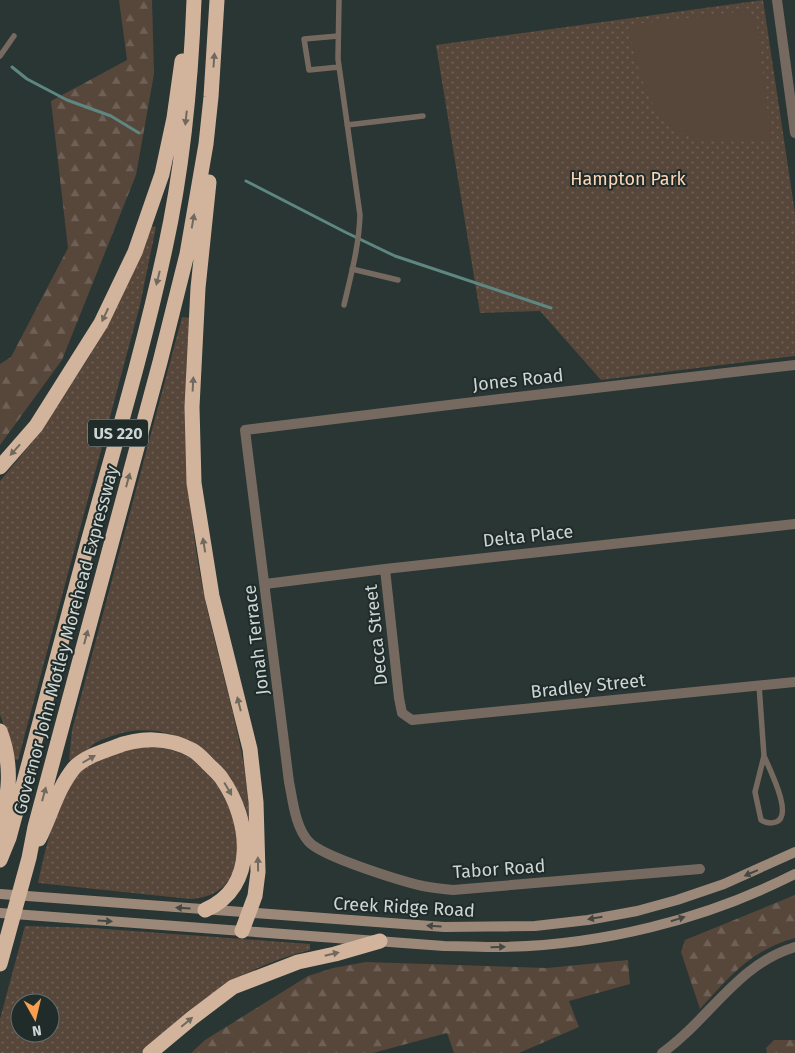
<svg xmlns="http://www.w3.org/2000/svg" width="795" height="1053" viewBox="0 0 795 1053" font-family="'Fira Sans',sans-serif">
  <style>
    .grass { fill: url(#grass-dots); fill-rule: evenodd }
    .forest { fill: url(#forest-firs) }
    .pitch { fill: #57463a }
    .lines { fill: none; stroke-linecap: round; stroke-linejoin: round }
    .stream { stroke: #5d8780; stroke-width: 3 }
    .service { stroke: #766a60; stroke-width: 5.5 }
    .minor { stroke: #766a60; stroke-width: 10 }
    .tertiary { stroke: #766a60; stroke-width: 10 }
    .secondary { stroke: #9c8879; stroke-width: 10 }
    .motorway { stroke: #d2b49d; stroke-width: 15 }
    .oneway { fill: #70695e }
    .oneway2 { fill: #454842 }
    .labels { text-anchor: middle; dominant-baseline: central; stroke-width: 4; stroke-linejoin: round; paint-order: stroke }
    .shield { fill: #202c2a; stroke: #9aa3a1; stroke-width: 1 }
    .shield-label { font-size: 16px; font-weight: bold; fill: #ced6d4 }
    .park-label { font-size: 18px; fill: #fed5b6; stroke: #202c2a }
    .street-label { font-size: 18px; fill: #ced6d4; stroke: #202c2a }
  </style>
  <defs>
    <pattern id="grass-dots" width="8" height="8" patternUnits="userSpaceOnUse" patternTransform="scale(1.25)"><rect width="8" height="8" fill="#57463a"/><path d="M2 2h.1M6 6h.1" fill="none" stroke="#6e6056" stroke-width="1.8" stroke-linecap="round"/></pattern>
    <pattern id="forest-firs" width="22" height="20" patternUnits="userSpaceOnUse" patternTransform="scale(1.25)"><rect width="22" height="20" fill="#57463a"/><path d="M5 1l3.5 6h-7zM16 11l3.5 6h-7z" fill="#6e6056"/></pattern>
  </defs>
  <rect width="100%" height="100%" fill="#293634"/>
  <!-- grass -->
  <path class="grass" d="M763,0L795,213V356L601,380L540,311L480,313L436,45Z
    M150,226L156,227L140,305L18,760L13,759L10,740L0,715V481L37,436L89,357L119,300Z
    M182,317L189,318C183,409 185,500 203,590C215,649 234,707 244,766C248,792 249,819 251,845C247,831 242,816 238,802C235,795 234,786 230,780C208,742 158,720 115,735C109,737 102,739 97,742C88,747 80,760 69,760L72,730Z
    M130,746C149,747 165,746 183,754C236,778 270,895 190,899L38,883C45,851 57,793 82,770C96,758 114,753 130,746Z
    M25,926L93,928L310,944V950C275,959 239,974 209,996C185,1013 164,1034 141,1053H0V1019ZM20,1003H50V1033H20Z"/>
  <!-- forest -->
  <path class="forest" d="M119,0H152L154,74L136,175L62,360L0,445V364L11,357L68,248L51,101L127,60Z
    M795,895V938C751,950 729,977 700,1009L681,952L685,940Z
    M628,960L630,984L569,1001L579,1027L519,1053H454L447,1033L373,1053H191L205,1040L308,976L333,968L366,962L547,968Z
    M774,1040H795V1053H767L766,1048Z"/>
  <!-- pitch -->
  <path class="pitch" d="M747,11L756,19L771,139C747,141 702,145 680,132C644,111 637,62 628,25Z"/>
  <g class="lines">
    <!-- stream -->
    <path class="stream" d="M12,67L27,79L67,100L111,116L139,133
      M246,181L345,232L395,256L551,308"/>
    <!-- service -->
    <path class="service" d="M339,0L338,59L360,215C359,246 351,275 344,305
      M338,36L304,39L309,70L339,67
      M0,56L14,36
      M347,125L423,116
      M352,269L398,280
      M759,685L764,756L755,792L761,820C766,823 770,824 776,822C794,816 769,768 764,756"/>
    <!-- minor -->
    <path class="minor" d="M385,569L399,698L402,713L412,720L795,682
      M265,584L385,569L795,524
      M700,869L453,890C443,889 433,888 423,886C401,881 323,857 309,842C295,827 293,801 289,782L245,430L457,404L795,365
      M662,1053C709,1020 737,964 795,947"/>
    <!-- tertiary -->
    <path class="tertiary" d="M777,0L795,133"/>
    <!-- secondary -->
    <path class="secondary" d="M0,894L444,927L535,926L588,920L637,911L677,900L724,884L795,852
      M0,913L444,946C462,946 480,947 498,947C599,946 704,920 795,874"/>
    <!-- motorway -->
    <path class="motorway" d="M209,182L198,288L192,407L194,483L212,596L250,749L256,802L258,872L255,896L242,931
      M0,467L36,426L101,323L135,252L162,174L174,118L182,61
      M0,731C14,768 8,796 0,833
      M39,839C51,815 57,789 74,768C84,757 102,752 115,747C140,737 168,737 192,750C198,753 204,760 209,765C213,769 219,774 222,779C250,819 259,887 205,910
      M0,860L9,838C35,739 61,640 88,542C115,444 144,347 165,249C183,167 191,83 194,0
      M0,964L29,858L35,827L160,362L187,254L206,144L211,97L217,0
      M150,1053L192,1018L233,987L298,962L335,954L380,941"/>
  </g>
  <!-- one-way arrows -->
  <defs><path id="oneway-solid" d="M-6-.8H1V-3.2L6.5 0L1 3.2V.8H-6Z" transform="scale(1.25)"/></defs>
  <g class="oneway">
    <use href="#oneway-solid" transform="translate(214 60) rotate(-86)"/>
    <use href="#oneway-solid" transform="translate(186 118) rotate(96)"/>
    <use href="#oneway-solid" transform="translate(193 221) rotate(-80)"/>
    <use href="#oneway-solid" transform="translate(158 278) rotate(104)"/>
    <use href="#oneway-solid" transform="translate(105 315) rotate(115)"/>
    <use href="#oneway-solid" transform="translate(193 384) rotate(-87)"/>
    <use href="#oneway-solid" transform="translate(15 450) rotate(132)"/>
    <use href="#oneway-solid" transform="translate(128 480) rotate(-75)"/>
    <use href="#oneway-solid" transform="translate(204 545) rotate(-99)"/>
    <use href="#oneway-solid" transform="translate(86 637) rotate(-75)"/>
    <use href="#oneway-solid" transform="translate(239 704) rotate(-104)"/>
    <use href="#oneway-solid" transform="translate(89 759) rotate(-30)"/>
    <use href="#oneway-solid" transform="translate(228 789) rotate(60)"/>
    <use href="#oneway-solid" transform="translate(44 794) rotate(-75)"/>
    <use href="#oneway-solid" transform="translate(258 864) rotate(-91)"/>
    <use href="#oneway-solid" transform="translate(332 954) rotate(-13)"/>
    <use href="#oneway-solid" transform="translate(187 1022) rotate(-40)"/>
  </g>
  <g class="oneway2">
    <use href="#oneway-solid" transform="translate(751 873) rotate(157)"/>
    <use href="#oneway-solid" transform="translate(183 908) rotate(-176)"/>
    <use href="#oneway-solid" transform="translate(595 918) rotate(170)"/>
    <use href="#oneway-solid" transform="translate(678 919) rotate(-17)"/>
    <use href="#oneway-solid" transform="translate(105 921) rotate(4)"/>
    <use href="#oneway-solid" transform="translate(434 926) rotate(-176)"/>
    <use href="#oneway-solid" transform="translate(498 947) rotate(-1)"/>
  </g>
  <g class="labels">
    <!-- shield labels -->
    <rect class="shield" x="88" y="419.5" width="60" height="27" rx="4"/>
    <g class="shield-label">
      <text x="118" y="433">US 220</text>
    </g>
    <!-- park labels -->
    <g class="park-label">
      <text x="628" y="179">Hampton Park</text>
    </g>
    <!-- street labels -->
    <g class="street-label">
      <text transform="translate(518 380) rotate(-6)">Jones Road</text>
      <text transform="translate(528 536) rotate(-6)">Delta Place</text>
      <text transform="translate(376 635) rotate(-96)">Decca Street</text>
      <text transform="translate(66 640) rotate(-75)">Governor John Motley Morehead Expressway</text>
      <text transform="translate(256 640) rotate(-97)">Jonah Terrace</text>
      <text transform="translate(588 686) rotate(-6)">Bradley Street</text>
      <text transform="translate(499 869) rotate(-4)">Tabor Road</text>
      <text transform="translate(404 907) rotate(3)">Creek Ridge Road</text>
    </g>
  </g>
  <!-- north arrow -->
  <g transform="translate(35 1018) rotate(172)"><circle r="24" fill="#202c2a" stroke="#66706e"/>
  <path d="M0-4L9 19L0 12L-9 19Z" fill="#fa9f4f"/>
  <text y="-8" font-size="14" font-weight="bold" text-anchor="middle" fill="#ced6d4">N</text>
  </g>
</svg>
